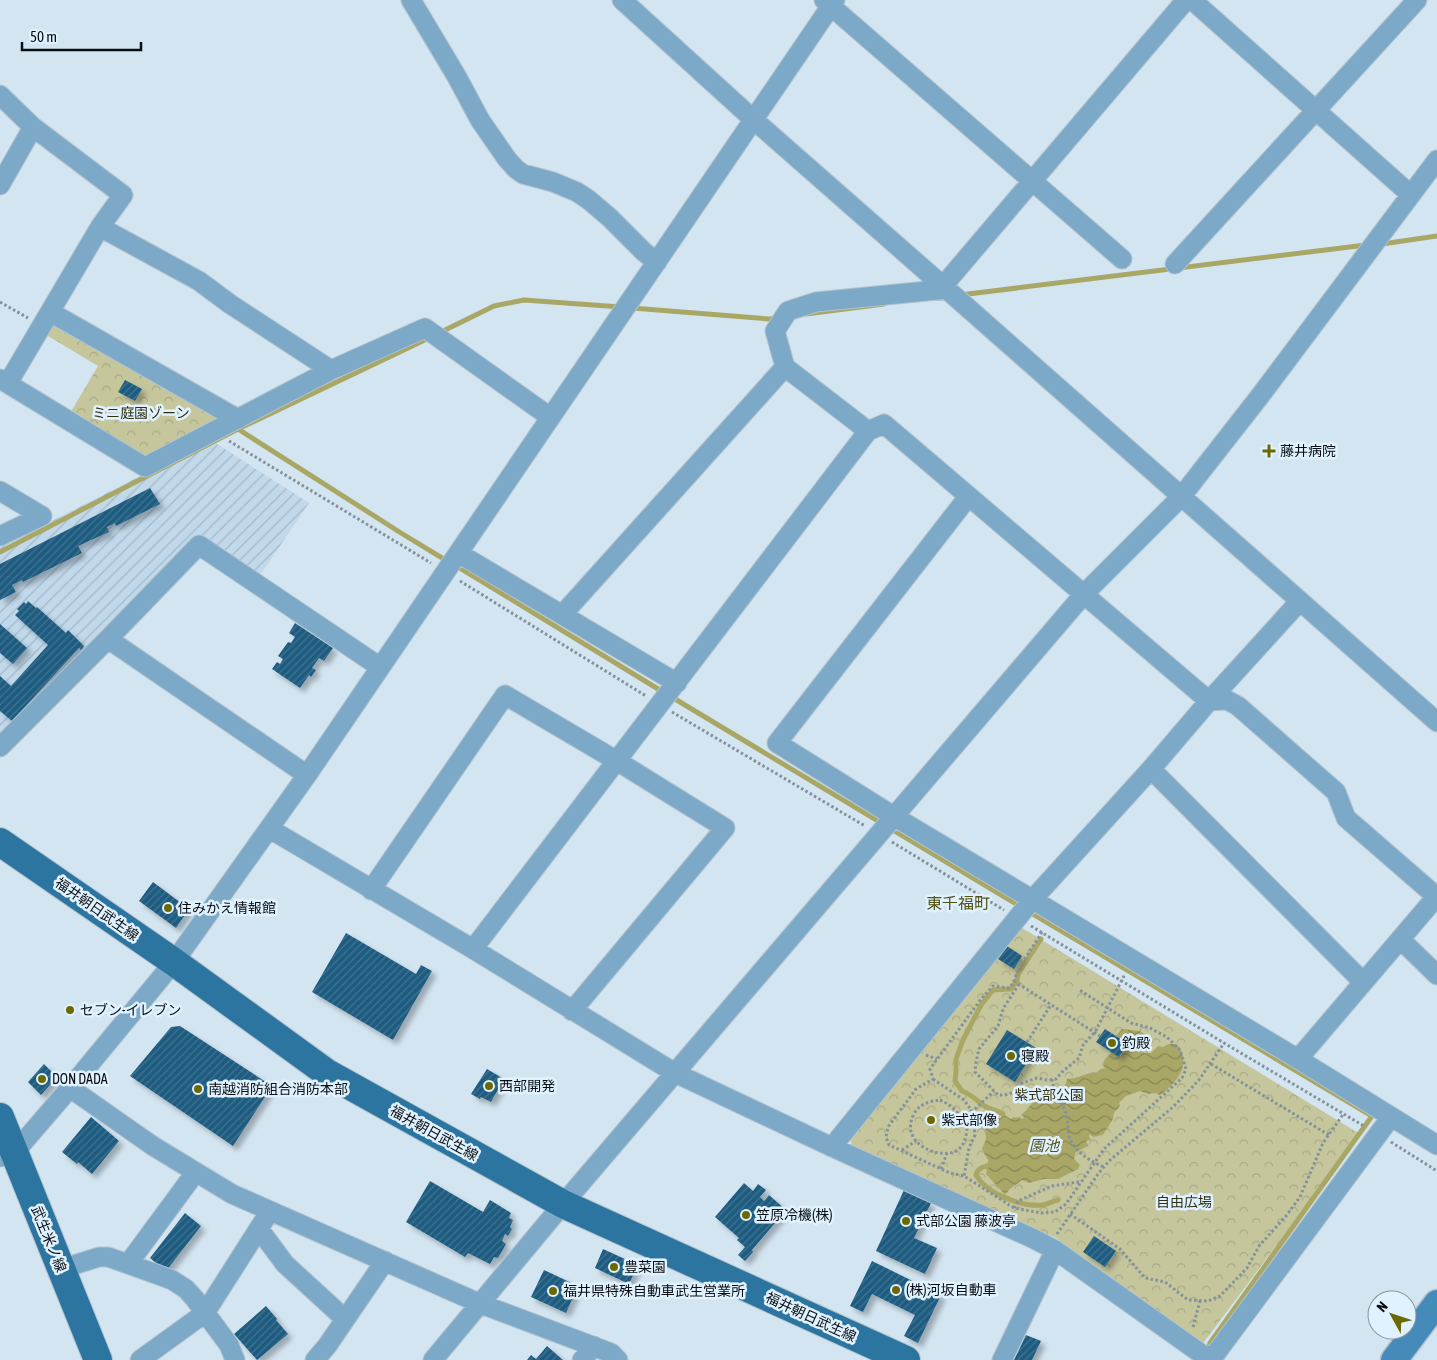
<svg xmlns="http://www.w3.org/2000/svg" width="1437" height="1360" viewBox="0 0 1437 1360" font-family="'Asap Condensed','Noto Sans JP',sans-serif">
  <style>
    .industrial { fill: url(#industrial-furrows) }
    .park { fill: url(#park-crowns) }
    .water { fill: url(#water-waves) }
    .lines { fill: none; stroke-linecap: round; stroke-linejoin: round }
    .stream { stroke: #a9a766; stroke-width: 5 }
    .building { fill: url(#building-hatch); filter: url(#shadow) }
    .street-casing { stroke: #b3c3cd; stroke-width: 21 }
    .secondary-casing { stroke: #b3c3cd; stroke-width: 29 }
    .primary-casing { stroke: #b3c3cd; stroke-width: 30 }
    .path { stroke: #84919b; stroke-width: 3; stroke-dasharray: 2.5 2.5; stroke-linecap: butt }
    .street { stroke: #7ca9c8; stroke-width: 19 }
    .secondary { stroke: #448bb9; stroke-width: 26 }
    .primary { stroke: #2c75a1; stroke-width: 28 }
    .poi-dot { fill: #6c6902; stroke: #e0f2ff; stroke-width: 2 }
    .labels { text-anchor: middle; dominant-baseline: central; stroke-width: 5; stroke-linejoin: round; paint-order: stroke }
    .park-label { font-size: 14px; fill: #302f11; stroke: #e0f2ff }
    .poi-label { font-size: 14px; fill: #090e13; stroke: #e0f2ff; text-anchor: start }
    .street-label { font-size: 14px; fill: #090e13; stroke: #e0f2ff }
    .water-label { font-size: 15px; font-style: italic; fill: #51501e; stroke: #e0f2ff }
    .quarter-label { font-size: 16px; fill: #535114; stroke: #e0f2ff }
  </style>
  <defs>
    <pattern id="industrial-furrows" width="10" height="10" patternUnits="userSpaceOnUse" patternTransform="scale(1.25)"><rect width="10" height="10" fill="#c1d9eb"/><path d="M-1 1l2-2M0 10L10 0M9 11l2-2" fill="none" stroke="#a4b9c9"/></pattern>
    <pattern id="park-crowns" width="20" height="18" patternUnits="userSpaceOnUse" patternTransform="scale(1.25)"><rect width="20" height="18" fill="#c6c69d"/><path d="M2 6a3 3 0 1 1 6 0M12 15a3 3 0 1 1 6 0" fill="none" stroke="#a9a986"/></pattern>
    <pattern id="water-waves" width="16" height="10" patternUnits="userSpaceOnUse" patternTransform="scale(1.25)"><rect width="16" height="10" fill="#a9a766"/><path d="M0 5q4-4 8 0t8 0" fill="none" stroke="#888653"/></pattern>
    <pattern id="building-hatch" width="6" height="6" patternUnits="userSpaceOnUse" patternTransform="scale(1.25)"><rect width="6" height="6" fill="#1e5c81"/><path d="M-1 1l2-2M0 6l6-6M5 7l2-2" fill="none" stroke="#44738f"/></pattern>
    <filter id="shadow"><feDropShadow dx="4.5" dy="4.5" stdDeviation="2.5" flood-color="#0004"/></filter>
  </defs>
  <rect width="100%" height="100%" fill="#d3e5f1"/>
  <!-- industrial -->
  <path class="industrial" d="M211,440L309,503L259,577L197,536L0,736V547Z"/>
  <!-- park -->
  <path class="park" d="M51,318L220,419L151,454L136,456L69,415L98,366L43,333Z
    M1019,926L1360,1134L1201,1346L1056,1238L852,1147L850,1137Z"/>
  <!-- water -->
  <path class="water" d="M1122,1029L1140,1031L1147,1036L1146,1045L1144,1053H1151L1158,1046L1163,1047C1181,1035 1187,1059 1181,1072C1176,1082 1169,1088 1160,1095L1155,1093L1148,1094L1140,1091L1126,1096L1119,1103L1120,1106L1114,1113L1113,1119L1103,1135L1093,1137L1090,1134L1089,1136L1091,1141L1088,1140L1086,1142L1089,1146L1086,1147L1076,1152L1074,1159L1080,1165L1078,1169L1058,1179H1044L1029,1183L1022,1180L1010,1189L1005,1195L986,1174L988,1160L982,1149L986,1139L984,1121L991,1122L992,1117L1001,1118L1003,1114L1011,1119L1014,1117L1023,1119L1024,1117L1021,1115C1025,1111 1029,1109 1032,1103L1045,1099L1054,1100C1061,1094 1065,1088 1067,1079L1075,1078L1090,1073H1096L1101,1069L1106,1068L1103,1066L1105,1059L1111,1053L1109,1050L1120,1057L1128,1044L1116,1036Z"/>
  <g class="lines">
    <!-- stream -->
    <path class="stream" d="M1382,244L1437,236
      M960,295L1366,245
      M632,308L769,319L778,318
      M806,314L884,304
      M439,333L494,306L524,300L621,307
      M238,429L401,533L447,561
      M0,552L238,429L431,337
      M455,565L663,692
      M670,696L1021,907
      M1028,911L1372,1116L1210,1343L1207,1353
      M1003,1114C996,1110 989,1109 983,1105C976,1100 971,1094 962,1091L955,1081L956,1072V1059L963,1040L981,1005L993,990L1011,989L1017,981L1018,974L1041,939
      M987,1166C981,1167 977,1169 976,1175C987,1194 1021,1207 1043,1205C1048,1204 1053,1201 1058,1200"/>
  </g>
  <!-- building -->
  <path class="building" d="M125,380L142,389L135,401L118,392Z
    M150,488L160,504L116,526L115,523L107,527L109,532L78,546L82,553L23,582L22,580L12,585L16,592L0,600V564Z
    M28,601L36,608L37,607L66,633L68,630L84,646L81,650L79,648L12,721L0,711V676L11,686L48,645L15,615L19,611L17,609L24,602L26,604Z
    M295,623L333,648L324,661L319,658L312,668L316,670L311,677L309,675L300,688L272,669L277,662L280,664L283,659L278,656L288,642L291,643L295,637L289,633Z
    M0,624L27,648L13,664L0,653Z
    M153,882L189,909L176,928L139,901Z
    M346,933L416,974L421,965L432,971L393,1040L312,992Z
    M1007,946L1022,956L1014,969L998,959Z
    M180,1026L272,1086L233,1146L130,1076L171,1027Z
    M1105,1029L1128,1044L1119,1057L1096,1042Z
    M1007,1030L1036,1048L1015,1082L986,1064Z
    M44,1064L57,1077L41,1095L28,1082Z
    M487,1069L504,1079L491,1102L481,1097L480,1099L471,1094Z
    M91,1117L119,1141L92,1174L78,1162L77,1164L62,1152Z
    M430,1181L483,1212L490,1200L511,1213L509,1218L513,1220L510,1227L512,1229L508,1236L505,1234L502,1241L506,1244L498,1258L494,1257L490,1264L468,1253L465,1257L406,1222Z
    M744,1183L753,1191L758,1184L766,1190L760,1197L764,1201L769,1195L786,1210L752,1250L753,1252L745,1261L738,1255L745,1247L737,1240L739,1238L715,1217Z
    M904,1190L931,1203L914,1238L937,1248L925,1274L876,1251Z
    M185,1213L201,1226L166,1271L150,1258Z
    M1094,1236L1116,1251L1105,1267L1083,1252Z
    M603,1249L638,1265L629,1284L595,1268Z
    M872,1261L941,1295L918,1343L904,1336L915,1315L872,1294L863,1312L850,1306Z
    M544,1270L578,1286L566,1313L531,1297Z
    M266,1306L277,1319L276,1320L288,1334L257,1360L234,1334Z
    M1026,1335L1041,1341L1032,1360H1014Z
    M547,1346L563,1360H527L531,1355L536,1359Z"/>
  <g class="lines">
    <defs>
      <path id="street" d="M411,0L457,77L480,120L507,159L516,169L523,174L553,182L577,192L589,200L610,218L644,252L657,262
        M622,0L754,120L943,286L1437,722
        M824,0L1122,259
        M1192,0L1411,195
        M0,95L33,127L123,195L100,227L8,383
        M0,185L33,127
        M100,227L199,281L230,304L331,370
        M1175,264L1417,0
        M943,286L1186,0
        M50,312L238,419
        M0,379L145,467L331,370L425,328L550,417
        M868,431L785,367L775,331L788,311L816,302L947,289
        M0,491L42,516
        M968,497L777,743L895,817L1298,1059L1437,1145
        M0,536L42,516
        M458,553L677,683
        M562,615L785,367
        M108,639L307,775
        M0,747L108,639L199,545L380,667
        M1151,769L1363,982
        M270,829L473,949L675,1073L832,1147L1034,1239L1055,1250L1203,1355L1214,1356
        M371,890L505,695L617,761L725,828L572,1011
        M1400,939L1437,975
        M473,949L868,431L884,424L1209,701L1227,700L1238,706L1336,792L1346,818L1437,897
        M1298,1059L1437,896
        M70,1088L153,1146L232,1194L481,1304L611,1353L618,1360
        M832,1147L1032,900L1151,769L1209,701L1300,601
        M0,1157L14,1153L70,1088L174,962L307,775L835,0
        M259,1229L285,1264L345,1319
        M128,1264L195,1173
        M61,1269L99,1257H108L156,1274L172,1280L186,1289L195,1299L229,1345L235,1360
        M140,1360L205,1313L270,1211
        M315,1360L327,1346L385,1261
        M433,1360L563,1204L1084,594L1181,497L1260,396L1437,160
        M582,1360L594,1346
        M1002,1360L1055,1250
        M1214,1360V1356L1391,1117"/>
      <path id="secondary" d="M1394,1360L1437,1303"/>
      <path id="primary" d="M0,842L174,962L327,1073L563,1204L906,1360
        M0,1117L98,1360"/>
    </defs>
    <!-- street casing -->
    <use href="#street" class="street-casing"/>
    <!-- secondary casing -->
    <use href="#secondary" class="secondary-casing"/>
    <!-- primary casing -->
    <use href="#primary" class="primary-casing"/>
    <!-- path -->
    <path class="path" d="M0,302L28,318
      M229,441L431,563
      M460,581L646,696
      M672,712L865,826
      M892,842L1004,910
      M1031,926L1224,1043L1364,1126
      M1042,932L1019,968L1013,983L1009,988L993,986L981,999L930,1069L933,1079L916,1089L888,1127L886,1137L889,1145L950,1173L964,1176L1014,1208L1041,1213L1055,1212L1066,1204L1104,1149L1182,1078L1186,1069L1180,1050L1167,1037L1150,1028L1131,1023L1078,989
      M1014,981L1100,1036
      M1019,984L1003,1009L998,1026L979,1049L976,1062L975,1072L998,1095H1005L1011,1093L1020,1084L1037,1078L1047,1080L1056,1079L1062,1072L1079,1058L1083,1045L1095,1032L1125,974
      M1027,1042L1051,1005
      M926,1055L937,1059
      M1211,1064L1329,1135
      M933,1079L964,1100L972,1111L975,1135L969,1148L964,1176
      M1052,1079C1053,1092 1061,1101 1066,1113C1069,1122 1067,1128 1069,1136C1074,1152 1090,1161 1104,1167
      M940,1100C954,1106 962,1116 967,1130C966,1136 965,1143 960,1148C946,1163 897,1145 914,1114C919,1104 930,1101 940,1100Z
      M962,1117L976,1108L994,1091
      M1391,1142L1437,1171
      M902,1150L916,1141
      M941,1169L947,1153
      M1014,1208L1018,1201L1052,1186L1078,1182L1080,1183
      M1070,1214L1120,1249L1145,1278L1165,1282L1188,1300L1208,1301L1220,1296L1247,1268L1259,1246L1286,1216L1300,1197L1323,1143L1344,1113
      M1057,1234L1098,1174L1109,1161L1173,1107L1199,1080L1224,1043
      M1193,1327L1200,1301"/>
    <!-- street -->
    <use href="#street" class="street"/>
    <!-- secondary -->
    <use href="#secondary" class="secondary"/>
    <!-- primary -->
    <use href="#primary" class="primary"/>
  </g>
  <!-- markers -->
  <g class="poi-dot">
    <path d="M1266.5 443.5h5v5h5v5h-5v5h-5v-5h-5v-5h5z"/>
    <circle cx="168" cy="908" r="5"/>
    <circle cx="70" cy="1010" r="5"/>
    <circle cx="1112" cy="1043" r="5"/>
    <circle cx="1011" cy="1056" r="5"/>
    <circle cx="42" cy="1079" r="5"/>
    <circle cx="489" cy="1086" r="5"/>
    <circle cx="198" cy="1089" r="5"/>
    <circle cx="931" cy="1120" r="5"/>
    <circle cx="746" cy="1215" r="5"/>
    <circle cx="906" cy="1221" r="5"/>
    <circle cx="614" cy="1267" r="5"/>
    <circle cx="896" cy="1290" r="5"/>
    <circle cx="553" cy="1291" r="5"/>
  </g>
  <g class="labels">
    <!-- park labels -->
    <g class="park-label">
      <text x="141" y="413">ミニ庭園ゾーン</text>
      <text x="1049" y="1095">紫式部公園</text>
      <text x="1184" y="1202">自由広場</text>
    </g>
    <!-- poi labels -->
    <g class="poi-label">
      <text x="1280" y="451">藤井病院</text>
      <text x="178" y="908">住みかえ情報館</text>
      <text x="80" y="1010">セブン-イレブン</text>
      <text x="1122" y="1043">釣殿</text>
      <text x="1021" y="1056">寝殿</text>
      <text x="52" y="1079">DON DADA</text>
      <text x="499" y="1086">西部開発</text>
      <text x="208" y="1089">南越消防組合消防本部</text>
      <text x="941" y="1120">紫式部像</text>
      <text x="756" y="1215">笠原冷機(株)</text>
      <text x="916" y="1221">式部公園 藤波亭</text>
      <text x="624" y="1267">豊菜園</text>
      <text x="906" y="1290">(株)河坂自動車</text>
      <text x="563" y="1291">福井県特殊自動車武生営業所</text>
    </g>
    <!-- street labels -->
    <g class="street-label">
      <text transform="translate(97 909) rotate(35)">福井朝日武生線</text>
      <text transform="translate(434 1133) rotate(29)">福井朝日武生線</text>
      <text transform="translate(49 1239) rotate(68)">武生米ノ線</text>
      <text transform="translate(811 1317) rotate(25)">福井朝日武生線</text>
    </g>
    <!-- water labels -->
    <g class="water-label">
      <text x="1044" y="1145">園池</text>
    </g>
    <!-- quarter labels -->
    <g class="quarter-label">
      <text x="958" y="903">東千福町</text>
    </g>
  </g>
  <!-- north arrow -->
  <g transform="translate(1392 1315) rotate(310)"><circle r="24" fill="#e0f2ff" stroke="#8a97a1"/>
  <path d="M0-4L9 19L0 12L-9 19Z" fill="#6c6902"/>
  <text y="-8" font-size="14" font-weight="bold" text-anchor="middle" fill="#090e13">N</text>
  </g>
  <!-- scale -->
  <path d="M22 42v8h119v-8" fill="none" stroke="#090e13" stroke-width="2.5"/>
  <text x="30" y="42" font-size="15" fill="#090e13" stroke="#e0f2ff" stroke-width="4" paint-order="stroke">50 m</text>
</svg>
